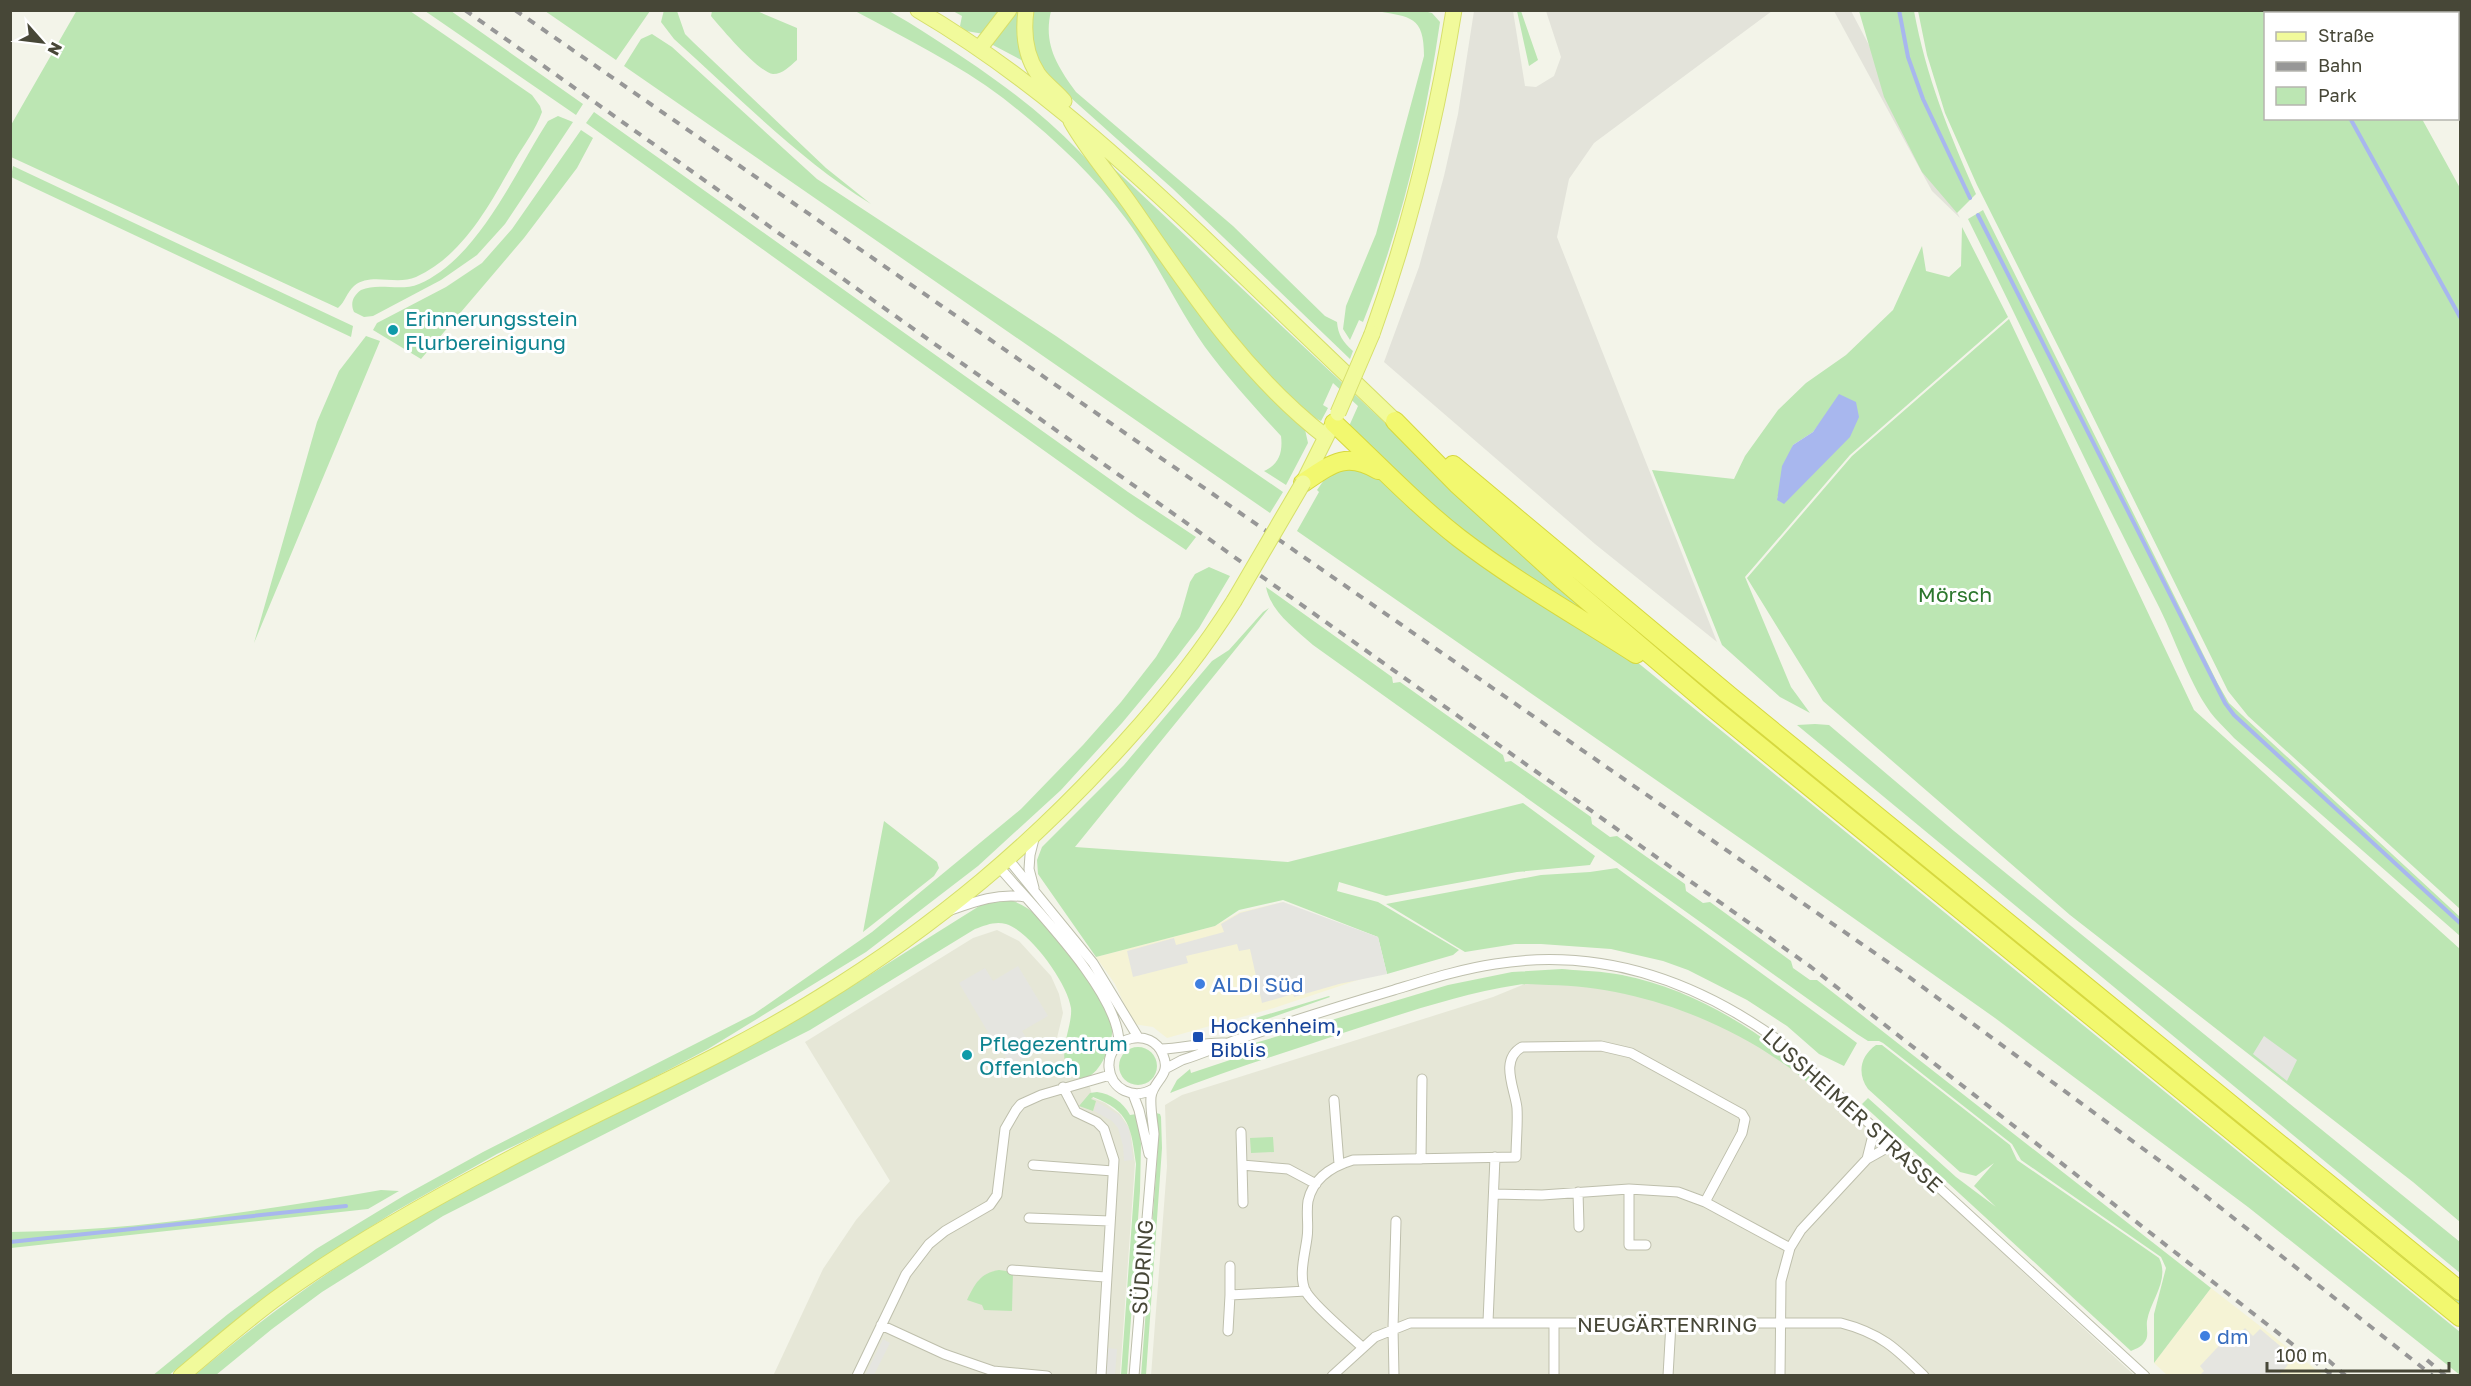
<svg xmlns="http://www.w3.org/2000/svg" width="2471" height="1386" viewBox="0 0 2471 1386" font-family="'Golos Text',sans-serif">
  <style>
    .residential { fill: #e6e7d7 }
    .commercial { fill: #f5f3d5 }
    .industrial { fill: #e3e3da }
    .green { fill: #bce6b3; fill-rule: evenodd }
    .parking { fill: #e5e5e0 }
    .water { fill: #a8b7ee }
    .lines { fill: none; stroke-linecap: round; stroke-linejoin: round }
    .stream { stroke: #a8b7ee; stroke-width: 4 }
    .street-casing { stroke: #bebfac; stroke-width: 11 }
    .primary-casing { stroke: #d6df6b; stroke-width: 17 }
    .highway-casing { stroke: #d6d83f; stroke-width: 20 }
    .street { stroke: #fff; stroke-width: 9 }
    .primary { stroke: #f1fa9b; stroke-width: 15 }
    .highway { stroke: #f2f86f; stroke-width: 18 }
    .rail { stroke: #979797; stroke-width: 4; stroke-dasharray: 8 8; stroke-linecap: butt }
    .primary-bridge-casing { stroke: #d6df6b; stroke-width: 17; stroke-linecap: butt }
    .primary-bridge { stroke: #f1fa9b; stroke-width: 15 }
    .culture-dot { fill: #0f9aa8; stroke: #fff; stroke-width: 2 }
    .shop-dot { fill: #3f7fe0; stroke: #fff; stroke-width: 2 }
    .transit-dot { fill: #1a4fb4; stroke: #fff; stroke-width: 2 }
    .labels { text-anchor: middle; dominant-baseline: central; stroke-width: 6; stroke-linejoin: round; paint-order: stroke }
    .culture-label { font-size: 21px; fill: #0d838f; stroke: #fff; text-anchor: start }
    .park-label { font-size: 21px; fill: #2c772d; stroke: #fff }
    .shop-label { font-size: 21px; fill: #366cbe; stroke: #fff; text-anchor: start }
    .transit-label { font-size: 21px; fill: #164399; stroke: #fff; text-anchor: start }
    .street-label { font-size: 21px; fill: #474737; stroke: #fff }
  </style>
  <rect width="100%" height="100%" fill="#f3f4e9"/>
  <!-- residential -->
  <path class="residential" d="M997,930L1019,941L1051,976L1059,994L1063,1013L1056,1042H1065L1067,1060L1080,1077H1087L1093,1098L1105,1103L1120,1114L1130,1129L1135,1163L1120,1375L773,1376L823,1269L856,1220L890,1181L805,1042L973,938Z
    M1562,969L1621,975L1680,992L1808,1073L2134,1375L1151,1376L1167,1166L1165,1105L1182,1095L1493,997Z"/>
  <!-- commercial -->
  <path class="commercial" d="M1283,902L1376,939L1385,971L1274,1008L1167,1038L1153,1027L1133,1024L1115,984L1096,957L1215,926L1240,912Z
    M2211,1288L2323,1375H2167L2154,1363Z"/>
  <!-- industrial -->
  <path class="industrial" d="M1474,11H1513L1525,86L1536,87L1554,76L1561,57L1546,11H1772L1594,143L1569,179L1557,237L1717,642L1595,544L1384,362L1419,267L1444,176L1458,114Z
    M1834,11H1851L1960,218L1932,191Z"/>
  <!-- green -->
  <path class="green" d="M77,10L410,11L532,95L540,106L542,112C536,129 524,145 515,160C490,204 464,255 416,277C396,286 371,272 354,286C347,292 345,302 338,308L11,157V125Z
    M664,10L677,11L685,34L693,42L826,168L871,204C798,159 738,96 674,39L661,22Z
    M982,10L1005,11L984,34L966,31L960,26L962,16L953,11Z
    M1420,10L1432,13L1440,22C1425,125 1402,225 1363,322L1359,320L1350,340L1343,329L1346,306L1376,234L1424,56C1424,16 1411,17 1376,11Z
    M425,11H451L583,104L576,115Z
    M545,11H650L616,60Z
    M712,11H757L797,28V60C790,66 783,74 773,74C758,72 721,28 711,16Z
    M855,11H889L908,22C968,60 1029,99 1079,151C1123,197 1154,254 1192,305C1225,349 1265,386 1304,425L1308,443L1286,485L1264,471C1279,465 1283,452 1281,436C1255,408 1228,378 1205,347C1176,306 1156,259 1126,219C1093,174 1048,133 1003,98C958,64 905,38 855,11Z
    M1014,11H1020L1025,62L991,44Z
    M1031,11H1051C1043,44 1057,66 1076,92L1233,226L1325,316L1337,322C1338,335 1343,342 1353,351L1350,359L1173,189L1052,81L1034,53L1029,28Z
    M1517,11H1521L1538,60L1529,66Z
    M1859,11H1914C1926,76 1949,133 1976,194L1957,213L1922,172L1884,97Z
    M1918,11H2361L2363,13L2266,14V118L2422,119L2460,188V909L2248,716L2228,691L2073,376L1977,185L1945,113L1927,55Z
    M652,34L672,47L817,179L1056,336L1283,492L1270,513L624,66L641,39Z
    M594,112L1128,492L1196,537L1186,550L1137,517L586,123Z
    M558,116L573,122L505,224L477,255L441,280L373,316L364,317L354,312C350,303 353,296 361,290C379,282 400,292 419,284C478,259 515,172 548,121Z
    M581,130L593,138L577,168L524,238L421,359L373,330L377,323L446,287L482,263L512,229Z
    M1106,161L1481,513L1617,629L1533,584L1430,504L1347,424H1350L1358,406L1333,383L1323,405L1328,408L1321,421L1305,413L1239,345Z
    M13,166L353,326L351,337L11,177Z
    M1983,210L2218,684L2229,703L2460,917V936L2234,738C2228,731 2221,725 2215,718C2190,688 2175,637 2156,601C2091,475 2031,346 1968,219Z
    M1962,227L2008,317L1850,455L1745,577L1791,687L1810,713L1780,697L1722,645L1652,470L1734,479L1745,456L1778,410L1806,383L1846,355L1893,310L1922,246L1926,271L1949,277L1961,266ZM1820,423L1777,499L1793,445L1813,432Z
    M2009,319L2194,710L2460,949V1222L2413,1182L2070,915L1823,701L1747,578L1852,456Z
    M366,336L380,341L254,643L317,422L339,371Z
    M1367,468L1637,662L2460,1332V1375L2248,1207L1995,1018L1757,850L1297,531L1319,492L1317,490L1331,470Z
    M1209,567L1230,576L1199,628L1176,658L1122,723L1061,790L978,866L866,952L708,1049L615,1098L497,1154L394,1212L305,1269L169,1375L152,1376L228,1314L316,1249L405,1195L483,1152L754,1014L872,932L1021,809L1083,745L1121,702L1156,657L1180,617L1190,582L1195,574Z
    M1266,587L1392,677L1393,683L1400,682L1503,755L1505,762L1511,761L1591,817L1592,824L1610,837L1617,836L1685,884L1686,891L1703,903L1710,902L1791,961L1793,968L1810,980H1817L2211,1288L2154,1363V1314L2166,1268L2161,1257L2021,1160L2012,1144L1883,1043L1879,1041H1868L1857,1034L1313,645C1294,628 1271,612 1266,587Z
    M1596,595L2460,1301V1307L1809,776L1594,597Z
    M1269,608L1075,847L1288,862L1523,803L1595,856L1590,865L1517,872L1386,896L1339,882L1337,891L1378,902L1459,950L1453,955L1387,974L1378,937L1283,900L1239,910L1215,926L1096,957L1038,874L1037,860L1042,847L1124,765L1212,661L1229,650L1263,612Z
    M1815,724L1829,725L1954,831L2460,1242V1273L1797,725Z
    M884,821L937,862L939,868L934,876L863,932Z
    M1617,868L1849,1037L1857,1043L1844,1066L1819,1054L1787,1026L1747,1000L1688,970L1663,961L1611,949L1541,944H1515L1465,952L1386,904L1541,875L1590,872Z
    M1010,900C1020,903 1030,909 1037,916C1057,934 1109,1003 1112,1029C1114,1045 1093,1093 1072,1074C1054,1057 1073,1028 1071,1008C1068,984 1030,931 1006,924C995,921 986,925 975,929L810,1030L443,1216L322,1292L272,1329L216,1375L194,1376C257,1323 322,1274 392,1232C507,1163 630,1110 748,1047C828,1004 903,953 981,905L990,902Z
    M1562,969C1582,971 1602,971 1622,975C1701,991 1768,1036 1827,1091L1821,1094C1751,1029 1644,986 1549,985C1538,985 1527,983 1517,985C1459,994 1402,1014 1346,1032C1287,1052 1228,1070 1170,1093L1177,1080L1190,1069L1191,1073L1257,1051L1255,1043L1448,985L1512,972Z
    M1329,996L1330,997L1233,1031L1232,1025Z
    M1876,1045H1882L2010,1145L2017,1160L2159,1258C2170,1280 2151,1299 2147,1321C2146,1330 2150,1337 2143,1344C2141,1347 2135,1349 2131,1351L1862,1104L1868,1098L1956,1177L1996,1207L1974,1186L1994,1163L1976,1176L1960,1172L1868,1089C1857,1074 1860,1056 1876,1045Z
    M1119 1066a19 19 0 1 1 38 0a19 19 0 1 1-38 0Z
    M1097,1092C1111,1094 1123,1102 1130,1115L1137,1114L1141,1144L1140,1191L1127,1375H1121L1136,1164C1131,1128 1130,1111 1093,1097L1091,1099L1096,1101L1093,1111L1079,1106L1090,1093Z
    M1156,1113L1160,1114L1161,1117L1162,1148L1146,1375L1141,1376L1158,1147Z
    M1273,1137L1274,1152L1251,1153L1250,1138Z
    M381,1190L399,1191L368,1209L11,1248V1232C135,1231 258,1211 381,1190Z
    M999,1270L1013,1272L1012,1311L984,1310L982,1305L967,1300C975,1284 980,1273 999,1270Z"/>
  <!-- parking -->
  <path class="parking" d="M1283,902L1378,937L1387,974L1339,984L1294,997L1293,994L1262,1003L1250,949L1239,951L1237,944L1186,956L1188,963L1133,977L1127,951L1174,938L1176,945L1224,932L1221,924L1240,913Z
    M1018,966L1048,1016L1022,1031L1035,1052L1011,1066L995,1038L992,1039L959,983L985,968L993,981Z
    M2264,1036L2297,1060L2287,1081L2253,1054Z
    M1097,1102L1119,1115L1129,1129L1133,1160L1124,1161L1123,1146L1118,1128L1112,1121L1094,1111Z
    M2245,1328L2253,1336L2260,1329L2285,1350L2278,1357L2288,1365L2279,1375H2200L2204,1371L2200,1366L2230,1334L2235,1338Z
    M883,1339L890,1343L874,1375H869L866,1374Z
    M1108,1348L1117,1349L1115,1375H1106Z"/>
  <!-- water -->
  <path class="water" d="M1839,394L1856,402L1859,417L1850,437L1784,504L1777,500L1782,466L1793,445L1813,432Z"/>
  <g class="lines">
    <!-- stream -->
    <path class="stream" d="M1899,10L1908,57L1923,99L1970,198
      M2291,10L2293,14
      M2350,118L2460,317
      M1978,215L2225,703L2234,715L2460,923
      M10,1242L346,1206"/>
    <defs>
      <path id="street" d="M1009,860L1093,963L1138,1037
        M1000,868C1033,907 1119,992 1119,1043
        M1034,888L1029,869L1030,855L1035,835
        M951,910C976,901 998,893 1025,897
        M1160,1049C1182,1049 1202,1042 1225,1043
        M1165,1069L1182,1060C1202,1054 1221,1045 1242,1038C1292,1021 1343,1005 1394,990C1427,980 1461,969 1495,964C1600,947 1694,980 1778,1040L2145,1376
        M1063,1087L1076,1112L1097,1122L1104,1129L1114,1160L1101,1376
        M1133,1094L1139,1110L1149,1154
        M1334,1100L1339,1164
        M1241,1132L1242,1165L1288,1169L1316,1184
        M1421,1159L1422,1079
        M1867,1159L1872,1139L1879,1131
        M1033,1165L1113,1171
        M1242,1165L1243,1203
        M1629,1189V1245H1646
        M1578,1192L1579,1227
        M1494,1194L1542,1195L1629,1189L1678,1192L1705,1202L1790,1248
        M1029,1218L1110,1221
        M1230,1266V1295
        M1012,1270L1105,1277
        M1488,1322L1495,1157
        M1554,1324V1376
        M881,1325L944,1354L993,1371L1047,1376
        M1228,1331L1230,1295L1306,1291
        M1362,1347C1347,1333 1316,1308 1306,1292C1298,1277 1305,1254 1307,1238C1309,1226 1306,1213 1308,1201C1313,1178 1333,1166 1353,1160L1516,1157C1516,1141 1518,1124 1517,1108C1515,1089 1499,1060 1522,1047L1601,1046L1631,1053L1742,1114L1745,1119L1742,1133L1705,1202
        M857,1376L906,1274L929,1244L945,1231L990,1205L997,1195L1005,1129L1016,1110L1021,1104L1041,1095L1110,1075
        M1134,1376L1154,1134C1153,1122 1150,1109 1151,1097C1153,1080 1172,1076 1163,1055C1152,1026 1107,1036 1109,1067C1111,1090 1134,1100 1153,1089
        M1332,1376L1375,1337L1410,1323H1841C1880,1333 1896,1348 1924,1376
        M1394,1376L1393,1328L1396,1221
        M1668,1376L1671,1323
        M1780,1376L1781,1281L1790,1248L1801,1230L1867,1159L1883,1150L1891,1141"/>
      <path id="primary" d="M918,10C1022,71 1111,150 1198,232C1264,295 1330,358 1395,421
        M1026,10C1023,32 1025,55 1038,74C1045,84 1056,91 1064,101
        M979,49L1009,10
        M1071,121C1089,153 1114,180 1135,211C1191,292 1247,376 1326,437
        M1372,334C1410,228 1436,121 1454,10
        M1303,483L1330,429
        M181,1376C212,1350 242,1324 274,1300C344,1249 420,1206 496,1166C603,1108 716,1062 820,997C937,925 1033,844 1125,742C1165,698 1202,652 1234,601"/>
      <path id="highway" d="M1395,421L1457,484L1564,581L1713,708L2460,1317
        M1334,423C1375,461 1414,503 1459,538C1515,581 1577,616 1636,654
        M1453,465L1731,697L2460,1291
        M1303,483C1331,464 1346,451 1378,470"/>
    </defs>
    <!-- street casing -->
    <use href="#street" class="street-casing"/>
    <!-- primary casing -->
    <use href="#primary" class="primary-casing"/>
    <!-- highway casing -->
    <use href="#highway" class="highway-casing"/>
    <!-- street -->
    <use href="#street" class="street"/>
    <!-- primary -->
    <use href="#primary" class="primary"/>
    <!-- highway -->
    <use href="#highway" class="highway"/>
    <!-- rail -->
    <path class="rail" d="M465,10L1811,967L2333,1376
      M515,10L1905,974L2183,1178L2433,1376
      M2328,1360L2346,1376
      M2427,1360L2446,1376"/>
    <defs>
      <path id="primary-bridge" d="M1338,413L1372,334
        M1234,601L1303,483"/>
    </defs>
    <!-- primary-bridge casing -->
    <use href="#primary-bridge" class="primary-bridge-casing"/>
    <!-- primary-bridge -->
    <use href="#primary-bridge" class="primary-bridge"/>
  </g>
  <!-- markers -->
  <g class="culture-dot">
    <circle cx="393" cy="330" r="6"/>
    <circle cx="967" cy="1055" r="6"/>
  </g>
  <g class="shop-dot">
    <circle cx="1200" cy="984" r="6"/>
    <circle cx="2205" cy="1336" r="6"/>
  </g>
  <rect class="transit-dot" x="1192" y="1031" width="12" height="12" rx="3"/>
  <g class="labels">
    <!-- culture labels -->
    <g class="culture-label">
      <text x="405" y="318">Erinnerungsstein<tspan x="405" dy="24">Flurbereinigung</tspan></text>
      <text x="979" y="1043">Pflegezentrum<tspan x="979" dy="24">Offenloch</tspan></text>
    </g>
    <!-- park labels -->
    <g class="park-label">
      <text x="1955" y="594">Mörsch</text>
    </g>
    <!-- shop labels -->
    <g class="shop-label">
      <text x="1212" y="984">ALDI Süd</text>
      <text x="2217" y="1336">dm</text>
    </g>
    <!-- transit labels -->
    <g class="transit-label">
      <text x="1210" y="1025">Hockenheim,<tspan x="1210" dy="24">Biblis</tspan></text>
    </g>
    <!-- street labels -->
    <g class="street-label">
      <text transform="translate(1853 1110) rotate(42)">LUSSHEIMER STRASSE</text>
      <text transform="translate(1142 1267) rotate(-86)">SÜDRING</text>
      <text x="1667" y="1324">NEUGÄRTENRING</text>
    </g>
  </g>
  <!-- border -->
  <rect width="2471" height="1386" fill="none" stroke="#474737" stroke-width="24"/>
  <!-- legend -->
  <rect x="2264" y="12" width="195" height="108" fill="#ffffff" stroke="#b5b5af" stroke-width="1.5"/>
  <rect x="2276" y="32" width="30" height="9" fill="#f1fa9b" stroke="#b5b5af" stroke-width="1.5"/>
  <text x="2318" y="42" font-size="18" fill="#474737">Straße</text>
  <rect x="2276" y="62" width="30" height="9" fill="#979797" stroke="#b5b5af" stroke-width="1.5"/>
  <text x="2318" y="72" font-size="18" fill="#474737">Bahn</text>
  <rect x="2276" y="87" width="30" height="18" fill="#bce6b3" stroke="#b5b5af" stroke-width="1.5"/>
  <text x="2318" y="102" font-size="18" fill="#474737">Park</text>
  <!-- north arrow -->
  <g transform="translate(42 42) rotate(118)" stroke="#ffffff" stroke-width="4.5" paint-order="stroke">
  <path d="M0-4.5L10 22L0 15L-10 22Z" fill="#474737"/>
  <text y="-9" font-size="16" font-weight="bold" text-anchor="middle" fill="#474737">N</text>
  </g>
  <!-- scale -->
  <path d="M2267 1362v9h182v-9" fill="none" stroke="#474737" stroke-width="3"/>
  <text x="2276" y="1362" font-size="18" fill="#474737" stroke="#ffffff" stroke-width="4.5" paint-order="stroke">100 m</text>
</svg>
